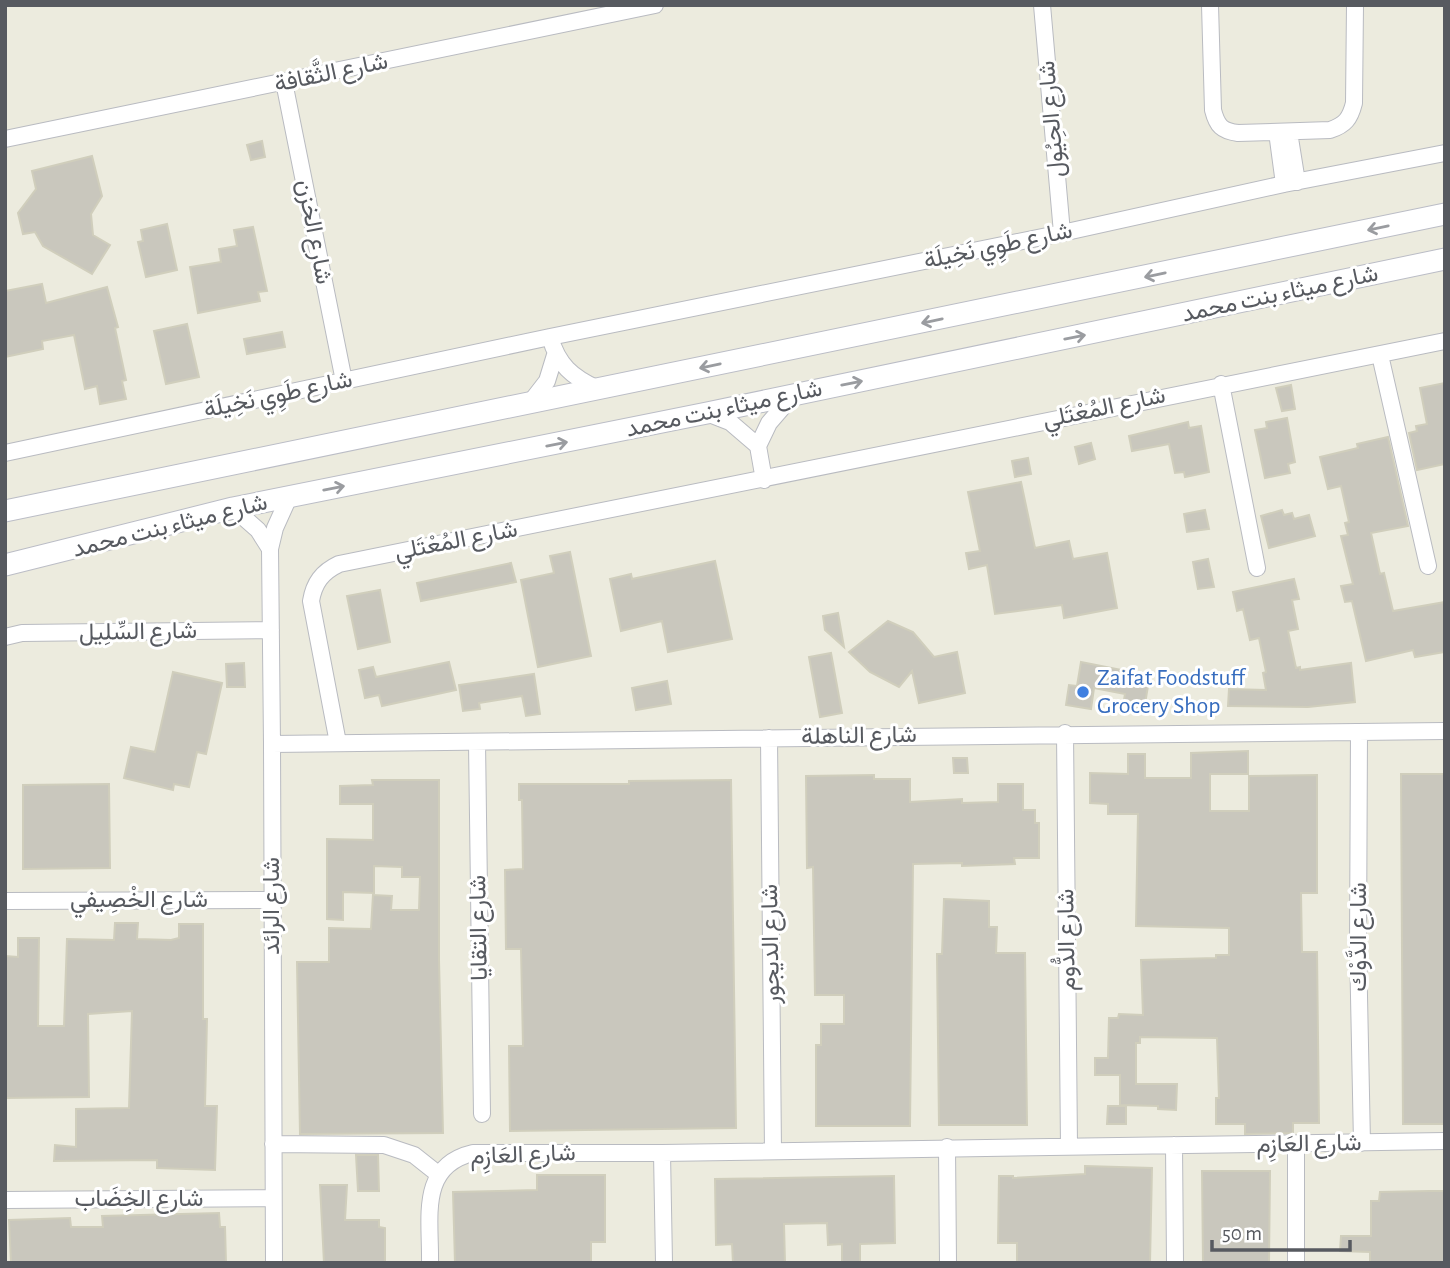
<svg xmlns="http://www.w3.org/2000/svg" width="1450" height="1268" viewBox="0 0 1450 1268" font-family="'Alegreya Sans',Vazirmatn,sans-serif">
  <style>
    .building { fill: #c9c7bd; stroke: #d0cebc; stroke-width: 2 }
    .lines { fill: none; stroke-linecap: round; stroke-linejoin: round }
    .street-casing { stroke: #b9bbc1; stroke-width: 18 }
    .secondary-casing { stroke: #bbbdc6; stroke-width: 23 }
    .street { stroke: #fff; stroke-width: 16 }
    .secondary { stroke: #fff; stroke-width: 21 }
    .oneway { stroke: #9a9ca0 }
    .shop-dot { fill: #3f7fe0; stroke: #fff; stroke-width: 2.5 }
    .labels { text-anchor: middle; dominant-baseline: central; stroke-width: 6; stroke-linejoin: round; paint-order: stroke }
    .street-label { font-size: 24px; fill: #575a60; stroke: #fff }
    .shop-label { font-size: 24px; fill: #366cbe; stroke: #fff; text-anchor: start }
  </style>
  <rect width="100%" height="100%" fill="#ecebde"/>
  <!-- building -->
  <path class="building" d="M262,141L265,157L251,160L247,145Z
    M92,156L102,196L91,214L93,235L110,245L92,274L43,246L35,232L23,234L18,213L36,189L32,171Z
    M167,224L177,270L146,277L138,242L143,241L141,230Z
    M253,227L267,291L258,292L260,301L198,313L190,267L221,262L219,249L237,246L234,230Z
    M42,284L46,303L107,287L118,327L115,328L126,380L122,381L126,399L100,404L97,386L85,389L74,335L42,341L43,349L5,357V291Z
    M187,324L199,377L166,384L154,331Z
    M282,332L285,347L247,354L244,339Z
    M1445,383V464L1417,470L1409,433L1417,431L1416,426L1427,424L1420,388Z
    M1291,385L1295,409L1282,411L1276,388Z
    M1287,418L1295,462L1288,464L1290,473L1265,478L1255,430L1267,428L1266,422Z
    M1188,422L1189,428L1201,426L1209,472L1185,477L1184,472L1175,473L1169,444L1132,451L1129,436Z
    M1388,437L1408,526L1371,533L1380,574L1384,573L1393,611L1445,602V652L1415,657L1413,650L1366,661L1352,601L1345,602L1341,586L1353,584L1341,536L1348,535L1345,523L1349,522L1341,486L1328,489L1320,457L1358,448L1357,444Z
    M1091,443L1095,459L1079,464L1075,447Z
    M1028,458L1031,474L1015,477L1012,461Z
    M1021,482L1035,548L1069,541L1073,559L1107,553L1117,608L1064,618L1062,605L995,614L987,565L969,569L966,553L980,551L968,492Z
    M1205,510L1209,529L1187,532L1184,514Z
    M1282,510L1284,515L1292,513L1294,519L1309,515L1315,536L1269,548L1261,516Z
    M570,552L591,656L538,667L521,580L554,573L550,556Z
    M1208,559L1214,587L1198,589L1193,562Z
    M715,561L732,639L668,652L662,621L621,631L610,579L631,574L632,579Z
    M511,563L516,582L421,601L417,583Z
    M1294,579L1299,599L1292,600L1298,629L1288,631L1296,668L1300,667V670L1351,663L1355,702L1308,707L1228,706L1229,689L1266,690L1263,673L1266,672L1259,638L1250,640L1243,609L1237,611L1233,592Z
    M380,590L390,642L358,649L347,596Z
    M838,613L844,647L825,630L823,616Z
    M888,621L913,632L934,657L957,652L965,693L919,703L912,671L899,687L870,672L849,652Z
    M831,653L842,713L820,717L809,657Z
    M449,662L456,690L382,706L379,695L365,698L359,670L373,667L376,677Z
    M1081,662L1127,671L1128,686H1148L1144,710L1123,706L1125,694L1094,688L1091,709L1066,705L1069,685L1077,686Z
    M244,663L245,687H227L226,664Z
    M173,672L222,683L206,754L197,752L189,787L174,784L173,790L124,778L131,747L155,752Z
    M534,674L540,714L526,716L522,696L479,703L480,709L463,711L459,685Z
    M667,681L671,704L636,710L632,688Z
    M1248,751V774H1210V811H1249V776L1317,775V893H1301L1302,952H1317L1319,1123H1293V1133L1245,1134V1124H1216V1098H1219L1217,1038L1140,1037V1043H1136V1084H1177L1176,1110L1158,1109V1106L1120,1105V1075H1095V1058H1108L1109,1018H1118L1119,1014L1143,1015L1141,960L1216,958V955H1229V928L1136,926L1138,814H1108V804L1090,803V773L1128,774V754H1145V778H1191V753Z
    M953,758H967L968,773H954Z
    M1401,774H1445V1124H1403Z
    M874,775V779H910V802L962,799V803L998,802V784H1023V810H1035V823H1039V858H1014L1015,864L962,866V863L913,864L910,1126H816V1045H821V1024H844V995H815L813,867L807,868L806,776Z
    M372,780H439V960L443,1133L300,1134L297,962H329V928L371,929L373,895L392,896L391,910H419L420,877H402V867L374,866V893L343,892V920L327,919V839L373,840V804H340V786L373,785Z
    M731,780L736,1128L510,1131L509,1046H523L521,949H506L505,870L523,869L522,800H519V784H629V781Z
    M109,784L110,868L23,869V785Z
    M944,899L989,901V927H997L996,953H1025L1027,1125H939L937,954H942Z
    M115,923H138L137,939L171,940L179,938V924H203V1019H207L205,1106H217L215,1170L157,1168V1160L54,1161L55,1145L76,1147V1109L129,1108L132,1011L88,1014L89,1097L5,1098L6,956L18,957V938H39L38,1026H64L67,939L114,940Z
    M1108,1106H1126V1124H1107Z
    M356,1155H378L379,1191H358Z
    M1085,1166L1152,1168L1150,1263H1017V1243H998L999,1176H1013V1178L1085,1174Z
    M1202,1171H1270L1269,1263H1203Z
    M537,1175H605V1242H591V1263H455L453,1192L537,1190Z
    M894,1176L895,1243L860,1244V1263H842V1244L828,1245L827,1223L784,1224L785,1263H733L732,1244L716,1245L715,1179Z
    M320,1185H347L345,1220H379V1227L385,1228V1263H324Z
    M1429,1191H1445V1263H1370V1252L1340,1251L1341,1236H1371V1201H1379L1380,1192Z
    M219,1213L220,1227H225L226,1263H11L9,1220L70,1218L71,1227H103L102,1216Z"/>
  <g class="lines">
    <defs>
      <path id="street" d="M1042,5L1062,233
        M1210,5L1213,110C1217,126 1222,131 1238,133L1330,130C1345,125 1350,119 1354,103L1355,5
        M284,82L344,381
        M1277,132L1284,184
        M1289,132L1297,182
        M5,139L655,5
        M550,337C558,365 572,377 598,389
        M1380,355L1428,566
        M1221,384L1257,568
        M530,403L547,381L555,355
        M707,413L730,422L758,446
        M5,453L550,337L1062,233L1284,184L1445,153
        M764,480L758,446L769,423L794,394
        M233,508L258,530L270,549
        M5,637L22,633L271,630
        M1359,732L1358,947L1362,1143
        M1065,733L1069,1146
        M769,738L773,1151
        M477,742L482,1114
        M338,743L311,601C314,583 322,572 339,564L1445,341
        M272,744L1445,731
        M5,901L272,900
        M273,1144L384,1145L414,1155L438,1174
        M1174,1145L1175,1263
        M1296,1145V1263
        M947,1147L948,1263
        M662,1153L664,1263
        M5,1200L273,1198
        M274,1263L272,744L270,549L275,528L289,497
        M430,1263C431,1219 418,1166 473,1153H662L1445,1141"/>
      <path id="secondary" d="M5,511L1445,214
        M5,565L233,508L707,413L1445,259"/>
    </defs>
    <!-- street casing -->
    <use href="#street" class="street-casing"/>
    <!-- secondary casing -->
    <use href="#secondary" class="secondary-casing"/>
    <!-- street -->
    <use href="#street" class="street"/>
    <!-- secondary -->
    <use href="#secondary" class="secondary"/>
  </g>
  <!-- one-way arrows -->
  <defs><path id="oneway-shaft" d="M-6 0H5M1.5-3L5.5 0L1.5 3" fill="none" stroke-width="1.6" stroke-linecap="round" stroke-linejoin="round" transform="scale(1.75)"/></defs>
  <g class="oneway">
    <use href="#oneway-shaft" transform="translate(1378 228) rotate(168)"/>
    <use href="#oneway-shaft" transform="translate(1155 275) rotate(168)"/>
    <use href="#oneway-shaft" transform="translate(932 321) rotate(168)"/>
    <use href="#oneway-shaft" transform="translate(1075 337) rotate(-11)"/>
    <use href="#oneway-shaft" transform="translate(710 366) rotate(168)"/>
    <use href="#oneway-shaft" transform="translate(852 383) rotate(-11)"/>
    <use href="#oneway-shaft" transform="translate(557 444) rotate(-11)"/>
    <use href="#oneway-shaft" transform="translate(334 488) rotate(-11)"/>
  </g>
  <!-- markers -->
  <circle class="shop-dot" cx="1083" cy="692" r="7"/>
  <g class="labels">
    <!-- street labels -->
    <g class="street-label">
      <text transform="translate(331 73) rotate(-12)">شارع الثَّقافة</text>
      <text transform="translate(1052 119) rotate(-95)">شارع الحِيُول</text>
      <text transform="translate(314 232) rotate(79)">شارع الخزن</text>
      <text transform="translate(998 246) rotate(-12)">شارع طَوِي نَخِيلَة</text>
      <text transform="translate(1280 294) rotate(-12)">شارع ميثاء بنت محمد</text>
      <text transform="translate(278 395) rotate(-12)">شارع طَوِي نَخِيلَة</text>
      <text transform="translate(1104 408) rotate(-12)">شارع المُعْتَلي</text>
      <text transform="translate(724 409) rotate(-12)">شارع ميثاء بنت محمد</text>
      <text transform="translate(170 526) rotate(-14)">شارع ميثاء بنت محمد</text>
      <text transform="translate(456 541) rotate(-11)">شارع المُعْتَلي</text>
      <text transform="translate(138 632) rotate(-1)">شارع السِّلِيل</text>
      <text transform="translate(859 736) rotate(-1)">شارع الناهلة</text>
      <text x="139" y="900">شارع الخْصِيفي</text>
      <text transform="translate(272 906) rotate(-90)">شارع الرائد</text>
      <text transform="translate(479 928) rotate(-91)">شارع التقايا</text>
      <text transform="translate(1359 937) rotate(-90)">شارع الدَّوْك</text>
      <text transform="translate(1067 940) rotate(-91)">شارع الدُّوم</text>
      <text transform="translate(771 944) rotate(-91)">شارع الديجور</text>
      <text transform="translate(1309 1144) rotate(-1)">شارع العَازِم</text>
      <text transform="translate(523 1155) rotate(-2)">شارع العَازِم</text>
      <text x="139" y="1199">شارع الخِضَاب</text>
    </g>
    <!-- shop labels -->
    <g class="shop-label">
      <text x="1097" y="678">Zaifat Foodstuff<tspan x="1097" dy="28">Grocery Shop</tspan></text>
    </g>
  </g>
  <!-- border -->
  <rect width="1450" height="1268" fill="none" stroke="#575a60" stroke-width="14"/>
  <!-- scale -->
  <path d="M1212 1240v10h138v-10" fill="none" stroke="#575a60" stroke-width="3.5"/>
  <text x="1222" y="1240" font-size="21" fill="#575a60" stroke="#ffffff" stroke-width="5" paint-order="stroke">50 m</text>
</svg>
